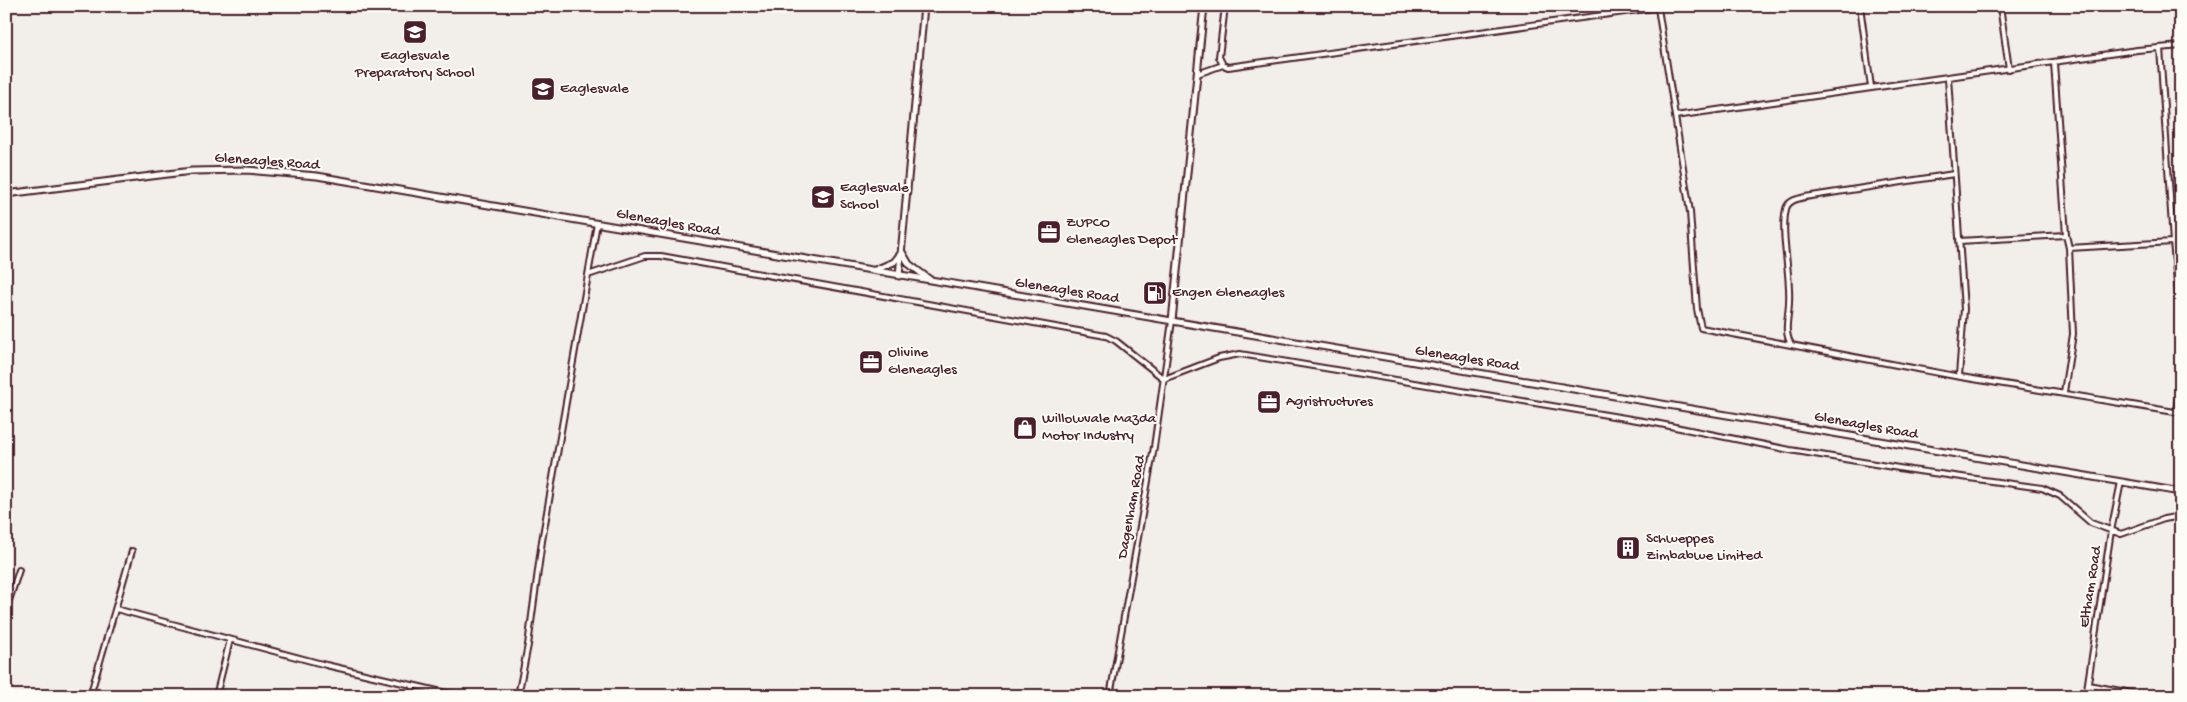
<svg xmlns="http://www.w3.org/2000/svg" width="2187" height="702" viewBox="0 0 2187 702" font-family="'Gochi Hand',sans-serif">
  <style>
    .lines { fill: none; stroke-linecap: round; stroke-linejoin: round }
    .street-casing { stroke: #4a1f2b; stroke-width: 8 }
    .secondary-casing { stroke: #4a1f2b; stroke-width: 9 }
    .street { stroke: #fdfcf7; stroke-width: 4 }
    .secondary { stroke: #fdfcf7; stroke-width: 5 }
    .labels { text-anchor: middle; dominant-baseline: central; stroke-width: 4; stroke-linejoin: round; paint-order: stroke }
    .poi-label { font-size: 15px; fill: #4a1f2b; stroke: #fdfcf7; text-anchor: start }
    .street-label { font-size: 15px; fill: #4a1f2b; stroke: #fdfcf7 }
  </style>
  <rect width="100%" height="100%" fill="#f2efeb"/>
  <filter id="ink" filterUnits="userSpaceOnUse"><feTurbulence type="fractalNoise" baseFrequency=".02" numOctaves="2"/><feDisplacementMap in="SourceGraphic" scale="10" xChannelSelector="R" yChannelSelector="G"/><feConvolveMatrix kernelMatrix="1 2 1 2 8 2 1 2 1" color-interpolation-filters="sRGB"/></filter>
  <g filter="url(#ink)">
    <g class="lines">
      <defs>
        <path id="street" d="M1225,6L1219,57L1223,65L1228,67L1668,6
          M1860,6L1871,87
          M2000,6L2009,69
          M1658,8L1690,212L1697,309L1701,328L1955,376L2181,413
          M2160,48L2173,242L2181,322
          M2054,63L2066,235L2069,248L2073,334L2064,392
          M1197,74L1223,65
          M1948,78L1964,309L1959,376
          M1675,116L2137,50L2181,46
          M2172,226H2181
          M1959,241L2066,235
          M2069,248L2173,242
          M588,275L645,256H661L1106,336L1116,341L1164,379L1219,358L1240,354L1655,423L1790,450L1911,470L2042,488L2060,496L2091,523L2121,534L2164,519L2181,516
          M1791,344C1783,331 1789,316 1789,302C1791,273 1780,236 1786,209C1788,200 1798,199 1805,197L1954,174
          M2176,412L2181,371
          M116,609L326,665L459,696
          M6,610L19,570
          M2088,685L2148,696
          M90,696L132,551
          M216,696L230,640
          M412,696L413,687
          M518,696L528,645L542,541L597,223
          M1110,696L1154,447L1172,321
          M2086,696L2111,531L2121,482"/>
        <path id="secondary" d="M6,194L192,171L246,170L317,176L2181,492
          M902,252L909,264L929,279
          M875,270L894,262L902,252
          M899,276L924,6
          M1172,321L1204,6"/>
      </defs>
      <!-- street casing -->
      <use href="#street" class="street-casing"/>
      <!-- secondary casing -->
      <use href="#secondary" class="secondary-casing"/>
      <!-- street -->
      <use href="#street" class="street"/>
      <!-- secondary -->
      <use href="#secondary" class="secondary"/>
    </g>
  </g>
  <!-- icons -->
  <defs>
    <symbol id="school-square" viewBox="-11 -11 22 22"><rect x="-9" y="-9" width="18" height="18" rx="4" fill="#4a1f2b" stroke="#fdfcf7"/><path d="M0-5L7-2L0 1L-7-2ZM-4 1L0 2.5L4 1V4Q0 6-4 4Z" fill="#fff"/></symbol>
    <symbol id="office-square" viewBox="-11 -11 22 22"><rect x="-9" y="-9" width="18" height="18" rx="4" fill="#4a1f2b" stroke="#fdfcf7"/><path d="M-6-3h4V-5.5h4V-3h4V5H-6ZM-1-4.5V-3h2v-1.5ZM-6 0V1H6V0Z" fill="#fff"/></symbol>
    <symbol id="fuel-square" viewBox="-11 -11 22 22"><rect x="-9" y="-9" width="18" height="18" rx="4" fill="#4a1f2b" stroke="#fdfcf7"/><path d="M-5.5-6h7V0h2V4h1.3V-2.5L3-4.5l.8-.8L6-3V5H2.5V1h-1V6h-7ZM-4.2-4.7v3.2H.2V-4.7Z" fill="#fff"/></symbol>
    <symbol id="shop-square" viewBox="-11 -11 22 22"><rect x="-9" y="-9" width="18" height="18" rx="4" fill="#4a1f2b" stroke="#fdfcf7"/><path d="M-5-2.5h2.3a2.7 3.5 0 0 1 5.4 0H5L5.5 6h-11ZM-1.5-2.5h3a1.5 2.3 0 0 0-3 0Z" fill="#fff"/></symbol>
    <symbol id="building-square" viewBox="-11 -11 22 22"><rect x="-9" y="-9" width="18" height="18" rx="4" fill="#4a1f2b" stroke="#fdfcf7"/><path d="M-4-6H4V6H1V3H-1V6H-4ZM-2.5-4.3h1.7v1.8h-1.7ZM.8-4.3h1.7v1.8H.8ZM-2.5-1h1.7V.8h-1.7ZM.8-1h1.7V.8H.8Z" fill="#fff"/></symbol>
  </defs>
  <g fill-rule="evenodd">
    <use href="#school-square" x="401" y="18" width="28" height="28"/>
    <use href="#school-square" x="529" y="75" width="28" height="28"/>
    <use href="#school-square" x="809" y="183" width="28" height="28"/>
    <use href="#office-square" x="1035" y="218" width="28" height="28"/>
    <use href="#fuel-square" x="1141" y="279" width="28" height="28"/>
    <use href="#office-square" x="857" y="348" width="28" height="28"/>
    <use href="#office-square" x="1255" y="388" width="28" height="28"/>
    <use href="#shop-square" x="1011" y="414" width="28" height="28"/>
    <use href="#building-square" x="1614" y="534" width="28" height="28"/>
  </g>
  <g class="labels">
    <!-- poi labels -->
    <g class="poi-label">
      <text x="415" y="56" text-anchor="middle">Eaglesvale<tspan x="415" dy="17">Preparatory School</tspan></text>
      <text x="560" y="89">Eaglesvale</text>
      <text x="840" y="188">Eaglesvale<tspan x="840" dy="17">School</tspan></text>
      <text x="1066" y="223">ZUPCO<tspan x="1066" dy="17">Gleneagles Depot</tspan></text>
      <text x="1172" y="293">Engen Gleneagles</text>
      <text x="888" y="353">Olivine<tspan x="888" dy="17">Gleneagles</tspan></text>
      <text x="1286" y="402">Agristructures</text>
      <text x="1042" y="419">Willowvale Mazda<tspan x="1042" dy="17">Motor Industry</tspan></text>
      <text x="1646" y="539">Schweppes<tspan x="1646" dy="17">Zimbabwe Limited</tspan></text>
    </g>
    <!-- street labels -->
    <g class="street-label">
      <text transform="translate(267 162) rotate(4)">Gleneagles Road</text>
      <text transform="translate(668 223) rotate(10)">Gleneagles Road</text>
      <text transform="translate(1067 291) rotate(9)">Gleneagles Road</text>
      <text transform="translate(1467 359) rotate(9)">Gleneagles Road</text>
      <text transform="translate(1866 426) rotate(10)">Gleneagles Road</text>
      <text transform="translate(1132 507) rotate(-80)">Dagenham Road</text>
      <text transform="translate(2091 587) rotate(-81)">Eltham Road</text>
    </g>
  </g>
  <!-- margin -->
  <rect width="2187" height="702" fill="none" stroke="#fdfcf7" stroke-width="25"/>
  <rect x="12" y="12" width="2162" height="677" fill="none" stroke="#4a1f2b" stroke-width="2" filter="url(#ink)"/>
</svg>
